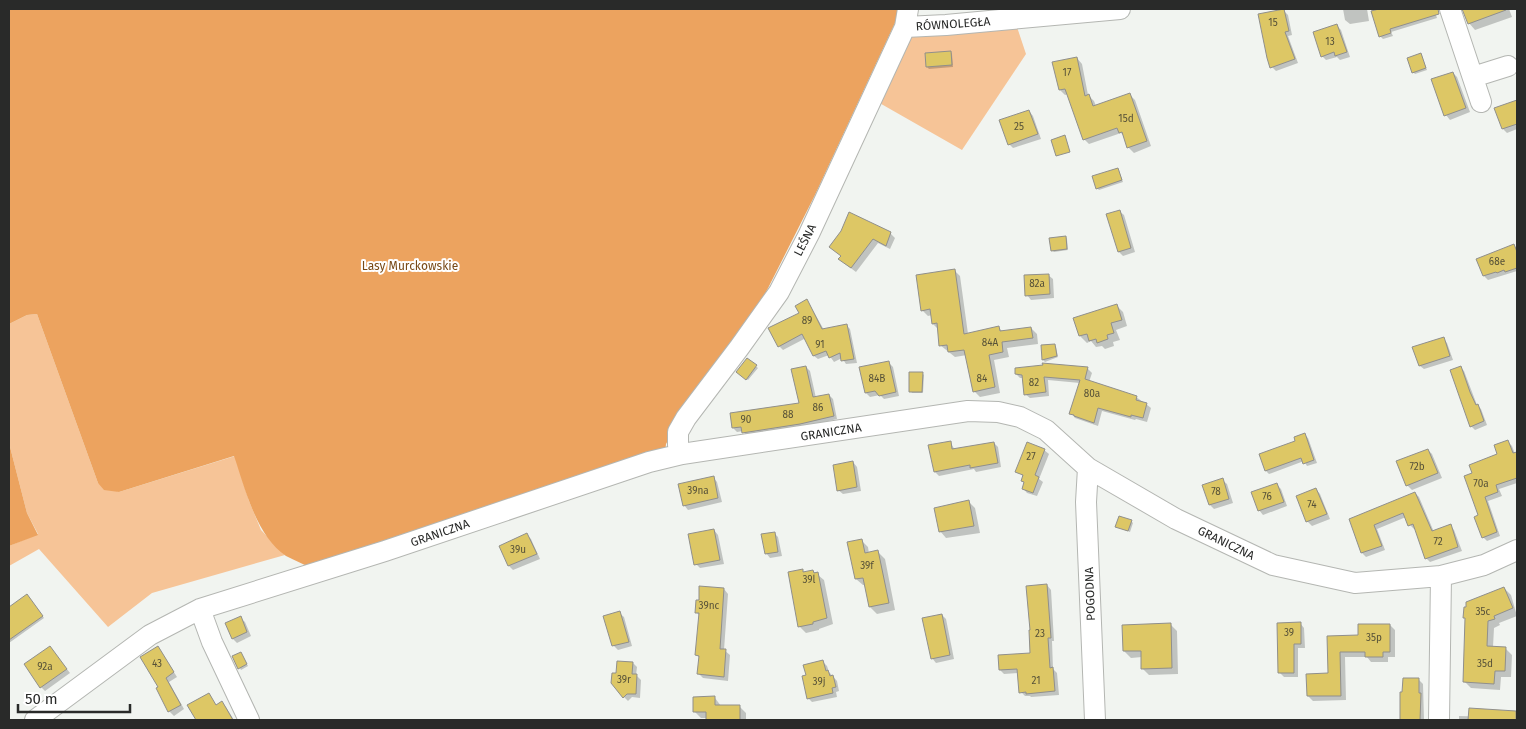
<svg xmlns="http://www.w3.org/2000/svg" width="1526" height="729" viewBox="0 0 1526 729" font-family="'Fira Sans',sans-serif">
  <style>
    .green { fill: #f6c497 }
    .forest { fill: #eca35f }
    .shadow { fill: #0003 }
    .building { fill: #ddc765; stroke: #908f8c }
    .lines { fill: none; stroke-linecap: round; stroke-linejoin: round }
    .minor-casing { stroke: #b4b6b2; stroke-width: 22 }
    .minor { stroke: #fff; stroke-width: 20 }
    .labels { text-anchor: middle; dominant-baseline: central; stroke-width: 4; stroke-linejoin: round; paint-order: stroke }
    .number-label { font-size: 10px; fill: #565138 }
    .street-label { font-size: 12px; fill: #292a29; stroke: #fff }
    .park-label { font-size: 12px; fill: #794a17; stroke: #fff }
  </style>
  <rect width="100%" height="100%" fill="#f1f4f0"/>
  <!-- green -->
  <path class="green" d="M1016,24L1026,54L962,150L876,101L913,30Z
    M37,314L98,483L119,492L235,456L249,501L261,530L285,555L152,593L108,627L39,549L9,566V546L38,534L27,513L9,443V324L27,315Z"/>
  <!-- forest -->
  <path class="forest" d="M9,9H898L895,23L815,195L757,310L681,417L666,444L665,453L311,568C303,564 294,560 286,556C256,536 245,488 234,456L119,492L104,490L98,483L37,314L27,315L9,324Z
    M9,443L27,513L38,535L9,546Z"/>
  <!-- shadow -->
  <path class="shadow" d="M1343,9H1367L1369,21L1350,24L1345,20Z
    M1384,9H1434L1437,18L1391,32L1393,36L1383,39L1380,36L1373,12Z
    M1463,9H1509L1512,17L1475,30L1469,23Z
    M1284,11L1288,15L1292,35L1288,36L1298,63L1276,71L1272,67Z
    M1337,26L1341,30L1350,57L1340,60L1337,57L1326,60L1322,56Z
    M951,52L952,54L953,67L929,69L927,67Z
    M1421,54L1427,70L1415,74L1413,72Z
    M1077,58L1082,64L1088,95L1094,101L1096,106L1129,94L1135,100L1151,146L1134,153L1128,147L1125,137L1121,133L1089,144L1084,139L1068,94L1065,95L1060,90Z
    M1453,73L1457,77L1470,112L1450,120L1446,115Z
    M1517,101V129L1507,133L1503,129L1496,109Z
    M1029,111L1033,116L1041,139L1013,148L1009,144Z
    M1119,171L1123,182L1099,190L1097,188Z
    M1119,211L1124,215L1135,252L1123,256L1119,252Z
    M890,233L895,238L890,249L878,243L856,272L844,263L842,256L835,251Z
    M1066,237L1067,239L1068,250L1054,252L1052,250Z
    M1514,245L1517,249V271L1488,280L1484,276L1478,259Z
    M954,270L960,276L968,334L999,328L1003,332L1031,328L1037,334L1038,344L1007,348L1009,357L994,360L1000,393L980,397L974,391L967,355L955,357L940,345L938,329L933,324L932,315L928,316L922,310Z
    M1048,275L1053,279L1054,298L1031,300L1027,295Z
    M806,301L810,305L824,330L846,325L850,329L857,363L846,364L842,358L834,362L829,355L818,359L814,356L806,338L783,350L779,346L801,314Z
    M1116,305L1123,312L1127,326L1116,330L1120,340L1113,342L1114,346L1105,349L1102,346L1096,347L1091,341L1087,343L1080,336L1075,318Z
    M1443,339L1447,343L1453,360L1424,369L1420,366Z
    M1054,345L1056,347L1058,357L1045,362L1043,360L1042,346Z
    M747,359L758,368L748,380L739,373Z
    M889,363L893,367L899,396L884,399L880,395L870,397L866,393Z
    M1044,364L1088,369L1092,373L1089,382L1136,397L1146,404L1151,408L1147,422L1136,419L1135,420L1102,411L1098,426L1075,418L1071,413L1080,383L1048,380L1049,396L1030,398L1025,394L1024,378H1020L1016,374L1044,366Z
    M806,367L810,371L816,398L829,395L833,399L837,419L804,427L747,436L743,431L737,432L733,428L800,404Z
    M1460,367L1464,371L1477,405L1481,409L1487,425L1475,430L1471,426Z
    M922,373L924,375L923,393H912L911,391Z
    M1305,435L1308,438L1317,463L1307,466L1304,461L1269,474L1266,471Z
    M950,442L955,450L994,443L998,447L1001,467L976,472L974,469L939,476L935,472Z
    M1508,442L1512,446L1515,454L1517,453V483L1499,489L1502,496L1488,501L1500,536L1487,541L1483,537L1473,474L1498,455Z
    M1044,450L1049,454L1039,479L1043,482L1037,496L1027,493L1023,488L1025,483L1022,481L1024,477L1017,471Z
    M1428,450L1432,454L1442,478L1412,490L1407,485Z
    M853,462L857,467L861,491L843,494L838,490Z
    M713,477L717,482L722,502L688,510L684,505Z
    M1222,480L1227,484L1233,503L1214,509L1210,505Z
    M1276,484L1281,489L1287,506L1263,515L1259,510Z
    M1316,489L1320,494L1330,519L1312,526L1308,522L1298,497Z
    M1415,493L1419,497L1434,532L1450,526L1454,530L1462,551L1430,562L1426,558L1416,528L1414,529L1410,525L1406,517L1377,529L1385,550L1366,557L1362,553L1351,520Z
    M969,502L975,508L980,533L946,538L940,531Z
    M1131,521L1133,523L1130,532L1116,527Z
    M714,530L718,535L724,564L700,568L696,564Z
    M774,533L778,537L782,556L770,558L766,553Z
    M527,535L531,539L540,559L513,570L509,566Z
    M861,540L868,547L869,554L878,552L885,559L895,610L877,614L870,607L866,585H863L856,579Z
    M802,570L805,573L813,571L824,580L833,624L819,629V630L806,633L799,626Z
    M1047,585L1051,590L1054,641H1052L1053,669L1057,673L1059,695L1031,697L1030,696H1025L1021,692L1019,673L1004,674L1000,670L1031,654Z
    M1504,588L1511,595L1517,616L1499,623L1500,625L1494,628L1493,647L1505,648L1512,655L1511,677H1501L1500,690L1471,688L1464,681L1467,608Z
    M724,589L728,594L724,650L730,655L728,681L703,678L699,674L700,658L697,655L700,616L696,612Z
    M27,595L44,618L9,643V609Z
    M619,613L624,617L632,646L618,650L614,646L605,617Z
    M942,615L946,619L954,659L936,663L932,658Z
    M240,618L245,622L251,636L237,643L233,639Z
    M1300,623L1304,628L1305,648H1298V677H1284L1280,673Z
    M1171,625L1177,631L1178,674L1149,675L1142,668V657L1131,658L1124,651Z
    M1390,625L1395,630V657H1388V662H1371L1367,657H1345L1346,700L1313,701L1308,696L1329,675L1328,637L1359,636Z
    M50,647L70,673L45,691L41,687Z
    M158,647L177,677L169,682L184,709L174,716L169,711L158,688L159,687Z
    M242,655L248,666L241,670L234,657Z
    M823,662L827,666L829,672L837,681L839,691L836,692L837,697L812,702L808,698L807,676Z
    M633,663L637,667L636,675L641,680L640,698L632,697L628,701L624,697L618,674Z
    M1419,680L1423,684L1424,720H1402L1401,719Z
    M208,694L217,706L222,703L226,707L234,720H197L189,706Z
    M715,698L721,706H739L746,713V720H707V718H701L694,711Z
    M1459,716L1500,717V720H1459Z"/>
  <!-- building -->
  <path class="building" d="M1284,9L1289,31L1285,32L1295,59L1270,68L1267,58L1258,14Z
    M1379,9H1438L1439,14L1390,29L1391,33L1379,37L1371,11Z
    M1462,9H1506V10L1468,24Z
    M1337,24L1347,52L1335,56L1334,52L1321,57L1313,32Z
    M951,51L952,65L926,67L925,53Z
    M1421,53L1426,68L1412,73L1407,58Z
    M1077,57L1085,96L1089,94L1093,106L1130,93L1147,141L1127,148L1122,132L1119,133L1117,128L1083,140L1065,89L1059,90L1052,62Z
    M1453,72L1466,108L1444,116L1431,79Z
    M1517,100V124L1502,129L1494,108Z
    M1029,110L1038,134L1008,145L999,120Z
    M1065,135L1070,152L1056,156L1051,140Z
    M1118,168L1122,180L1096,189L1092,176Z
    M1120,210L1131,248L1118,252L1106,214Z
    M849,212L891,232L886,246L873,239L851,268L838,259L841,256L829,247L841,231Z
    M1066,236L1067,249L1051,251L1049,238Z
    M1514,244L1517,252V268L1505,272L1504,270L1497,273L1496,272L1483,276L1476,259Z
    M955,269L964,334L999,326L1000,331L1031,327L1033,338L1002,342L1003,352L989,355L995,387L973,392L964,350L948,352L947,345L939,346L937,323L932,324L930,309L921,311L916,275Z
    M1049,274L1050,294L1025,296L1024,275Z
    M807,299L822,329L847,324L854,359L841,361L840,353L829,358L826,351L813,356L802,334L778,347L768,328L799,313L795,306Z
    M1117,304L1122,320L1111,323L1114,333L1107,335L1108,339L1097,343L1096,339L1089,341L1087,334L1079,336L1073,318Z
    M1444,337L1450,356L1419,366L1412,347Z
    M1055,344L1057,356L1042,360L1041,345Z
    M747,358L757,365L746,380L736,372Z
    M889,361L896,392L879,396L875,391L865,393L859,367Z
    M1042,363L1088,367L1085,379L1137,396L1136,400L1147,403L1143,418L1131,415V417L1098,408L1094,423L1074,416V415L1069,414L1080,380L1044,377L1046,392L1024,395L1022,375L1015,374V368L1043,365Z
    M806,366L813,397L829,394L834,416L800,424L742,433L741,427L732,428L730,413L799,403L791,369Z
    M1461,366L1470,392L1476,405L1478,404L1484,421L1470,427L1450,370Z
    M909,372H923L922,392H909Z
    M1305,433L1314,460L1303,464L1301,458L1265,471L1259,454L1295,441L1294,437Z
    M1508,440L1513,453L1517,452V478L1496,485L1498,492L1485,497L1497,532L1482,538L1474,517L1478,515L1464,476L1472,473L1469,465L1497,454L1494,445Z
    M951,441L952,449L994,442L998,463L970,468V465L934,472L928,445Z
    M1027,442L1045,449L1035,475L1039,477L1033,493L1022,489L1024,482L1021,481L1023,475L1015,472Z
    M1428,449L1438,473L1406,486L1396,461Z
    M853,461L857,487L837,491L833,465Z
    M714,476L718,498L683,506L678,484Z
    M1223,478L1229,499L1209,505L1202,485Z
    M1277,483L1284,502L1258,511L1251,492Z
    M1316,488L1327,514L1306,522L1296,496Z
    M1415,492L1432,531L1451,524L1458,547L1425,559L1413,524L1408,526L1403,513L1374,525L1382,546L1361,553L1349,519Z
    M969,500L974,526L939,532L934,508Z
    M1119,516L1132,520L1128,531L1115,527Z
    M714,529L720,560L694,565L688,534Z
    M775,532L778,552L765,554L761,534Z
    M527,533L537,554L508,566L499,546Z
    M862,539L865,553L878,550L889,603L869,607L863,578L855,579L847,542Z
    M803,569V572L813,570L814,573L818,572L827,618L813,622V624L798,627L788,572Z
    M1047,584L1051,638H1048L1050,668L1053,667L1055,691L1026,694V692L1019,693L1017,669L999,670L998,655L1030,653L1029,630H1030L1026,586Z
    M699,586L724,588L720,649H726L724,677L697,674L699,656L695,655L699,613H695L696,600H699Z
    M1504,587L1513,608L1494,616L1495,619L1488,621L1487,646L1506,647L1505,671H1495L1494,684L1463,682L1465,618H1463L1464,607H1466V602Z
    M27,594L43,616L9,640V607Z
    M620,611L629,642L612,646L603,616Z
    M942,614L950,655L931,659L922,618Z
    M241,616L247,632L232,639L225,623Z
    M1301,622V644H1294V673H1278L1277,623Z
    M1171,623L1172,668L1141,669V651H1123L1122,625Z
    M1358,624H1390V652H1383V657H1365V652H1340L1341,696H1307L1306,674L1328,673L1327,636L1358,635Z
    M50,646L67,669L40,688L24,664Z
    M158,646L174,672L166,678L181,705L168,712L156,688L158,687L140,657Z
    M241,652L247,664L238,669L232,656Z
    M823,660L826,671L828,670L830,676L833,675L836,687L832,688L833,693L807,699L802,676L806,675L803,665Z
    M617,661L633,662L632,674H637L636,694H627L623,698L611,683L612,673H616Z
    M1403,678H1419V693H1421L1420,720H1400V692H1402Z
    M209,693L216,705L222,701L233,720H196L187,705Z
    M715,696V705H740V720H706V712H693V697Z
    M1469,708L1516,711V720H1468Z"/>
  <g class="lines">
    <defs>
      <path id="minor" d="M1450,9L1481,102
        M905,27L946,25L1120,9
        M1473,77L1508,66
        M682,454L678,445V432L686,418L739,348L779,292L809,234L905,27L908,9
        M1088,468L1086,502L1095,720
        M200,609L212,642L249,720
        M35,720L150,635L200,609L385,551L649,462L682,454L968,411L998,412L1020,417L1046,430L1088,468L1176,519L1273,565L1355,583L1441,576L1484,565L1517,550
        M1439,720L1441,576"/>
    </defs>
    <!-- minor casing -->
    <use href="#minor" class="minor-casing"/>
    <!-- minor -->
    <use href="#minor" class="minor"/>
  </g>
  <g class="labels">
    <!-- number labels -->
    <g class="number-label">
      <text x="1273" y="23">15</text>
      <text x="1330" y="42">13</text>
      <text x="1067" y="73">17</text>
      <text x="1126" y="119">15d</text>
      <text x="1019" y="127">25</text>
      <text x="1497" y="262">68e</text>
      <text x="1037" y="284">82a</text>
      <text x="807" y="321">89</text>
      <text x="990" y="343">84A</text>
      <text x="820" y="345">91</text>
      <text x="877" y="379">84B</text>
      <text x="982" y="379">84</text>
      <text x="1034" y="383">82</text>
      <text x="1092" y="394">80a</text>
      <text x="818" y="408">86</text>
      <text x="788" y="415">88</text>
      <text x="746" y="420">90</text>
      <text x="1031" y="457">27</text>
      <text x="1417" y="467">72b</text>
      <text x="1481" y="484">70a</text>
      <text x="698" y="491">39na</text>
      <text x="1216" y="492">78</text>
      <text x="1267" y="497">76</text>
      <text x="1312" y="505">74</text>
      <text x="1438" y="542">72</text>
      <text x="518" y="550">39u</text>
      <text x="867" y="566">39f</text>
      <text x="809" y="580">39l</text>
      <text x="709" y="606">39nc</text>
      <text x="1483" y="612">35c</text>
      <text x="1289" y="633">39</text>
      <text x="1040" y="634">23</text>
      <text x="1374" y="638">35p</text>
      <text x="157" y="664">43</text>
      <text x="1485" y="664">35d</text>
      <text x="45" y="667">92a</text>
      <text x="624" y="680">39r</text>
      <text x="1036" y="681">21</text>
      <text x="819" y="682">39j</text>
    </g>
    <!-- street labels -->
    <g class="street-label">
      <text transform="translate(953 24) rotate(-4)">RÓWNOLEGŁA</text>
      <text transform="translate(805 240) rotate(-63)">LEŚNA</text>
      <text transform="translate(831 432) rotate(-9)">GRANICZNA</text>
      <text transform="translate(440 533) rotate(-19)">GRANICZNA</text>
      <text transform="translate(1226 543) rotate(26)">GRANICZNA</text>
      <text transform="translate(1090 594) rotate(-92)">POGODNA</text>
    </g>
    <!-- park labels -->
    <g class="park-label">
      <text x="410" y="266">Lasy Murckowskie</text>
    </g>
  </g>
  <!-- border -->
  <rect width="1526" height="729" fill="none" stroke="#292a29" stroke-width="20"/>
  <!-- scale -->
  <path d="M18 704v8h112v-8" fill="none" stroke="#292a29" stroke-width="2.5"/>
  <text x="25" y="704" font-size="15" fill="#292a29" stroke="#ffffff" stroke-width="4" paint-order="stroke">50 m</text>
</svg>
